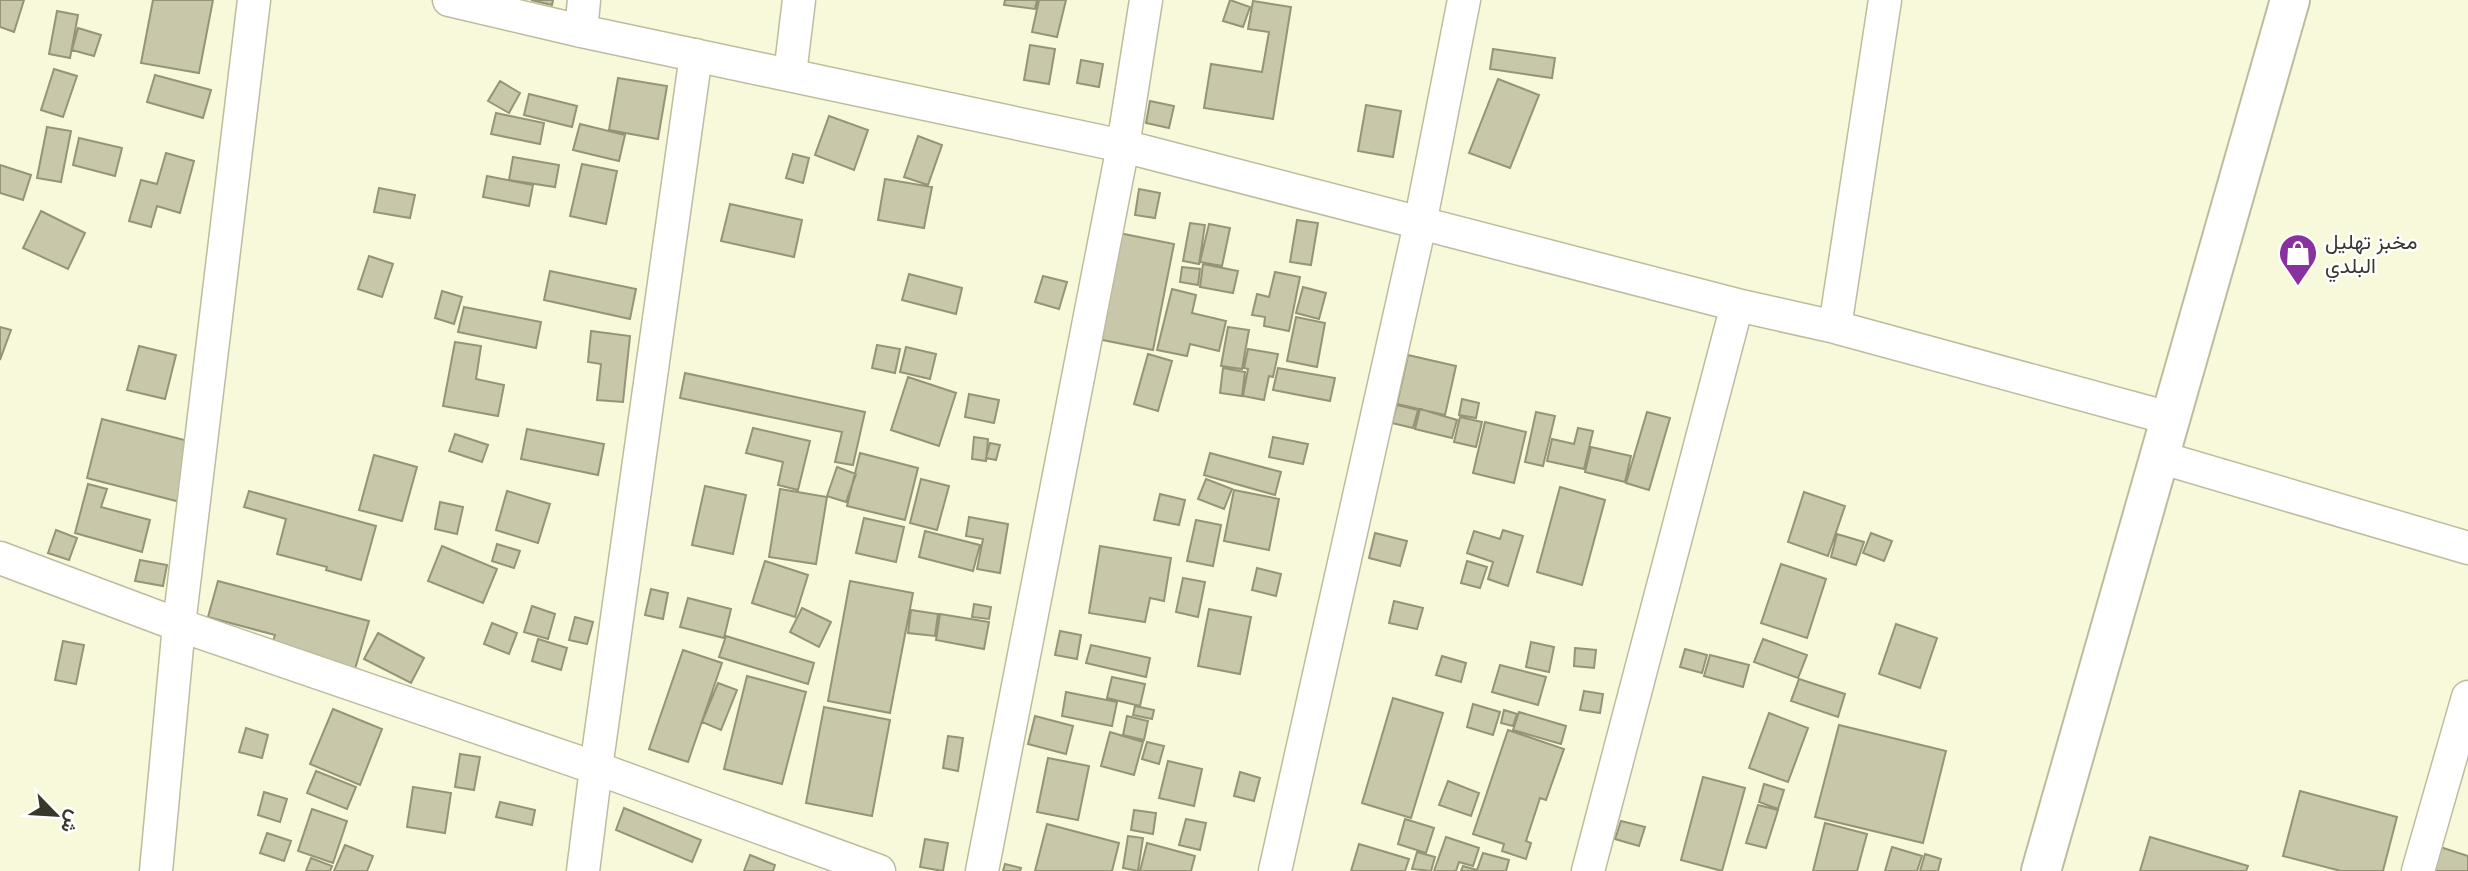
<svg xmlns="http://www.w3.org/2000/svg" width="2468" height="871" viewBox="0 0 2468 871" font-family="'Noto Sans',Vazirmatn,sans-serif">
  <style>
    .building { fill: #c8c7aa; stroke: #959479; stroke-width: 2 }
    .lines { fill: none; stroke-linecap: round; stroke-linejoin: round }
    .street-casing { stroke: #bdbca0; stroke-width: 35 }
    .secondary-casing { stroke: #bdbca0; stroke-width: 42 }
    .street { stroke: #fff; stroke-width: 32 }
    .secondary { stroke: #fff; stroke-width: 38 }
    .labels { text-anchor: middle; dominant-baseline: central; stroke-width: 5; stroke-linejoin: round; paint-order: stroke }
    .poi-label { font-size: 21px; fill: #37372b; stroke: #fff; text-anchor: start }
  </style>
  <rect width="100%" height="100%" fill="#f8f8da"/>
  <!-- building -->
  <path class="building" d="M0,0H24L14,32L0,27Z
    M153,0H213L199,73L141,63Z
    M531,0H553L552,5Z
    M1005,0H1037L1035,9L1004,5Z
    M1039,0H1066L1057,37L1032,32Z
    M1230,0L1250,7L1243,27L1223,21Z
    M1253,1L1291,7L1273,119L1204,108L1211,64L1262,72L1269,32L1248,29Z
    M57,11L78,15L70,58L49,54Z
    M78,28L101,35L94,56L72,50Z
    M1030,45L1055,49L1049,84L1024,80Z
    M1493,49L1555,58L1552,78L1490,69Z
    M1081,60L1103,64L1099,87L1077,83Z
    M54,69L77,76L63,117L41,110Z
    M155,75L211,90L203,118L147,102Z
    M618,78L667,86L658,139L609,130Z
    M1498,79L1539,95L1510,168L1469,153Z
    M500,81L520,93L509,113L488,101Z
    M529,94L577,106L572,127L524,115Z
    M1150,101L1174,106L1169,128L1146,123Z
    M1366,105L1401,111L1393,157L1358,151Z
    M496,113L544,123L540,144L491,134Z
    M829,116L868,130L854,170L815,155Z
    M580,124L625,135L619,161L573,150Z
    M47,127L71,131L61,182L37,178Z
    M918,136L942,145L928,185L904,177Z
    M79,138L122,148L115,176L73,165Z
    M166,153L194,161L180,213L157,206L151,227L129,221L141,180L157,184Z
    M793,154L809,158L803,183L786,178Z
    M513,157L559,165L555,187L509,180Z
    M582,164L617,171L606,224L570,216Z
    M0,165L31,175L23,200L0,193Z
    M487,176L533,185L529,206L483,197Z
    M885,179L932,187L924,228L878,220Z
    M379,188L415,195L410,218L374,212Z
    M1139,189L1160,193L1155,218L1135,215Z
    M730,204L802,220L794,257L721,241Z
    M41,211L85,233L68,269L23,248Z
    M1297,220L1318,223L1311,265L1290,262Z
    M1190,223L1205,225L1199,264L1183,261Z
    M1209,224L1230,228L1222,266L1200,262Z
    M1114,232L1174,244L1153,350L1092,338Z
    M369,256L393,264L382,297L358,289Z
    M1203,264L1238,271L1233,293L1200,287Z
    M1182,267L1200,269L1198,285L1180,282Z
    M550,271L636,289L630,319L544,300Z
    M1275,272L1300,277L1289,331L1264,326L1265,317L1252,315L1257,294L1269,297Z
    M909,274L962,288L956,314L902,300Z
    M1043,276L1067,282L1059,309L1035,302Z
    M1303,287L1326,293L1319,319L1296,313Z
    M1172,289L1196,295L1192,313L1226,321L1219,351L1190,344L1187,356L1157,350Z
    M442,291L462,297L454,324L435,318Z
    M464,307L541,322L536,348L458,332Z
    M1296,317L1325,323L1317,367L1287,361Z
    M0,327L11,330L0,360Z
    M1228,327L1249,330L1242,369L1221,366Z
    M591,331L630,336L623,402L597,400L601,364L588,362Z
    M455,342L481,346L476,379L504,385L498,416L443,406Z
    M877,345L900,349L895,373L872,368Z
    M139,346L176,355L165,399L127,390Z
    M906,347L936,354L930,379L900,372Z
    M1248,349L1278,354L1273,377L1269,376L1264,400L1243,396L1248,369L1244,368Z
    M1148,354L1172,361L1158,411L1134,404Z
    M1408,355L1456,366L1445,415L1397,404Z
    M1223,368L1245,372L1242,396L1220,393Z
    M1278,368L1335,378L1330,401L1273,390Z
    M685,373L865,412L853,465L835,462L842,432L680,398Z
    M908,377L956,393L939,446L891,430Z
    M969,394L999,400L994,423L965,417Z
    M1462,399L1479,403L1476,418L1459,415Z
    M1397,405L1418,410L1413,428L1392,423Z
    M1420,409L1457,420L1452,438L1415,429Z
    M1536,412L1555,416L1543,466L1525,462Z
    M1647,412L1670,418L1649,490L1626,483Z
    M1460,417L1482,422L1476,447L1454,442Z
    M102,419L196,443L180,502L87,478Z
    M1485,422L1526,432L1514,483L1473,473Z
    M753,428L810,441L798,490L778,485L783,462L746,453Z
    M1578,428L1593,431L1584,469L1547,461L1552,439L1574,444Z
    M527,429L604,444L598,475L521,459Z
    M455,434L488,445L482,462L449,451Z
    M974,437L988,439L986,461L972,459Z
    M1273,437L1308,444L1303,464L1269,457Z
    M990,443L1000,445L996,460L986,458Z
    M1591,447L1631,456L1625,482L1585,472Z
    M860,453L918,468L905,520L847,506Z
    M1210,453L1281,472L1275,495L1204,475Z
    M374,455L417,467L402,521L359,510Z
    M837,467L856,474L846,502L827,496Z
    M921,479L949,486L937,530L910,523Z
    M1206,479L1232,489L1224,509L1198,499Z
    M88,484L107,489L101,507L150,520L142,552L75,533Z
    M705,486L746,495L733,554L692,545Z
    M1560,487L1605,500L1582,585L1537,572Z
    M780,489L827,497L816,564L769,557Z
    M1234,490L1279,499L1269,550L1224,541Z
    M249,491L376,526L361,580L326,570L327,567L277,554L286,519L244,507Z
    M507,491L550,504L538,543L496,530Z
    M1804,492L1845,506L1828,556L1788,542Z
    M1160,494L1185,500L1179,525L1154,520Z
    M440,502L463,507L457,534L435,529Z
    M969,517L1008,524L1000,573L977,569L983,539L966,536Z
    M864,518L904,527L896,562L856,553Z
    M1196,520L1221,525L1213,566L1187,561Z
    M56,530L77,538L69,560L48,553Z
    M1503,530L1523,536L1508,586L1488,579L1493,562L1467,553L1474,531L1500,539Z
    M925,531L980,545L973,571L919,557Z
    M1375,533L1407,541L1400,566L1369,558Z
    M1871,533L1892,541L1884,561L1863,553Z
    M1837,534L1864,542L1856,565L1831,557Z
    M497,544L520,551L514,568L492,561Z
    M442,546L497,569L483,603L428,581Z
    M1100,546L1171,558L1164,601L1150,598L1145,622L1089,613Z
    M140,560L167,565L163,586L135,581Z
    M765,561L808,575L795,617L752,603Z
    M1467,561L1487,567L1480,588L1461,583Z
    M1781,564L1826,579L1807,638L1761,623Z
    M1257,568L1281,574L1276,596L1252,590Z
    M1183,578L1205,582L1198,617L1176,612Z
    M218,581L369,621L355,669L271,647L275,635L208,617Z
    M850,581L913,593L890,713L828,701Z
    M651,589L668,593L663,619L645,615Z
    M688,598L731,609L724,638L680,627Z
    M1394,601L1423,608L1417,629L1389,623Z
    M974,604L991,607L989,619L972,617Z
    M532,606L555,614L548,639L524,632Z
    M802,608L831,622L819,647L790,632Z
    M1209,609L1251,617L1240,674L1198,666Z
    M911,610L938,614L935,636L908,633Z
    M940,614L989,622L984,649L936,640Z
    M575,617L593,622L587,644L569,640Z
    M492,623L517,633L509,654L484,644Z
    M1896,624L1937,638L1920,688L1879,674Z
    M1060,631L1081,635L1077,659L1055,655Z
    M378,633L424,658L411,683L364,659Z
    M726,636L814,663L808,684L719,657Z
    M538,639L567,648L561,670L532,661Z
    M1763,639L1807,655L1798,678L1754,662Z
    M63,641L84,645L76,684L55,680Z
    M1531,642L1554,647L1549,672L1526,667Z
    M1091,645L1150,658L1146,677L1086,663Z
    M1575,648L1596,650L1594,668L1574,666Z
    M1685,649L1707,655L1702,673L1680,667Z
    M683,650L722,663L688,762L649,749Z
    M1710,655L1749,665L1743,687L1704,676Z
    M1442,656L1466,663L1461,682L1436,675Z
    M1500,665L1546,677L1538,705L1492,692Z
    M747,676L806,692L782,784L724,769Z
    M1112,677L1145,684L1140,706L1107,698Z
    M1799,679L1845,694L1838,717L1791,701Z
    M718,683L737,690L721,730L702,722Z
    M1584,691L1603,694L1600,713L1580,710Z
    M1066,692L1117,702L1112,726L1062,716Z
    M1393,698L1443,713L1411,818L1362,803Z
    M1473,704L1500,712L1493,735L1467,727Z
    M1135,706L1154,710L1152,719L1133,715Z
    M824,707L890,720L872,816L806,803Z
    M333,709L382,729L360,785L310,764Z
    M1504,710L1517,714L1513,726L1501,723Z
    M1519,712L1566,726L1561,744L1513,730Z
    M1769,713L1808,728L1788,782L1749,768Z
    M1035,716L1073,726L1066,754L1028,744Z
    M1127,716L1148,721L1144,740L1123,735Z
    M1839,725L1946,751L1923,843L1815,817Z
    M246,728L268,735L262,758L239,752Z
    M1508,730L1564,749L1546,800L1540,798L1526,841L1531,843L1526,859L1502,851L1504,844L1473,834Z
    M1110,732L1143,742L1134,775L1101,766Z
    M948,736L963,738L958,771L943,768Z
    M1147,742L1164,746L1159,764L1142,759Z
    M460,754L480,757L474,790L455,787Z
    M1048,758L1089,766L1078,820L1037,812Z
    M1168,761L1202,769L1194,806L1159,798Z
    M316,771L356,787L347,809L307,793Z
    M1240,772L1260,778L1254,801L1234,796Z
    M1703,777L1745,788L1722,871L1681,860Z
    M1448,781L1479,793L1471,816L1439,805Z
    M1764,784L1784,790L1778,809L1759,802Z
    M413,787L451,793L445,833L407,827Z
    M2300,791L2397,817L2383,871H2341L2283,856Z
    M264,792L287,799L280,822L258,815Z
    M500,802L535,810L532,825L496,817Z
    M1758,805L1778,810L1766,848L1746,843Z
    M624,808L701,840L692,862L616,830Z
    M312,809L347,821L333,863L298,851Z
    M1134,810L1156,813L1153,834L1131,830Z
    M1186,819L1206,823L1200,850L1179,845Z
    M1405,819L1434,828L1426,853L1398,844Z
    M1621,821L1645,827L1639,846L1615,839Z
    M1825,823L1867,834L1857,871H1813Z
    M1047,824L1119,843L1112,871H1035Z
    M267,833L291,841L284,861L260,853Z
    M1128,836L1143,838L1138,871L1123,868Z
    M1446,837L1479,848L1473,866L1459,862L1456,871H1434Z
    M2150,837L2248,866L2246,871H2140Z
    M925,839L948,843L943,871L920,867Z
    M1147,843L1195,856L1191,871H1140Z
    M1359,844L1409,859L1405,871H1351Z
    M2431,844L2468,856V871H2422Z
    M345,845L373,856L367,871H334Z
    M1892,847L1922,856L1917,871H1885Z
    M1417,852L1435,857L1431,871L1412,869Z
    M1483,853L1509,860L1506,871H1461L1463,866L1477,870Z
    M1925,854L1941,859L1938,871H1920Z
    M750,855L775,865L773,871H744Z
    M311,858L332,866L330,871H306Z
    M1005,864L1021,868L1020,871H1003Z"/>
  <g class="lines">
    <defs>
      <path id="street" d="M449,0L581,31L1123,146L1737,305L1835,327L2169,418
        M581,31L584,0
        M790,74L799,0
        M1835,327L1885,0
        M2159,457L2468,548
        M0,558L179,625L596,768L879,871
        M156,871L179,625L254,0
        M583,871L596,768L696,55
        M982,871L1123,146L1146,0
        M1275,871L1420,224L1464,0
        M1588,871L1737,305
        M2418,871L2468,697"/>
      <path id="secondary" d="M2041,871L2290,0"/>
    </defs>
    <!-- street casing -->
    <use href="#street" class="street-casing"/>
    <!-- secondary casing -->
    <use href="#secondary" class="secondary-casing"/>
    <!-- street -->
    <use href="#street" class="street"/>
    <!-- secondary -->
    <use href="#secondary" class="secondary"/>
  </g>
  <!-- icons -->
  <defs>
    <symbol id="shop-pin" viewBox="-11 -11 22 30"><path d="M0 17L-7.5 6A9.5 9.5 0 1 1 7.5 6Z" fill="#89329f" stroke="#fff"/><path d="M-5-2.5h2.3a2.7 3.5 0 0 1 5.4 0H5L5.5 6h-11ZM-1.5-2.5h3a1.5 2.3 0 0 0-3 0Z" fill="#fff"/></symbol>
  </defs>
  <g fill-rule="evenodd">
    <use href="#shop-pin" x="2276" y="231" width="44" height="60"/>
  </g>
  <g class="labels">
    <!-- poi labels -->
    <g class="poi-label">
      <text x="2325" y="241">مخبز تهليل<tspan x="2325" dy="24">البلدي</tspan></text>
    </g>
  </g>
  <!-- north arrow -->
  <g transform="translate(56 815) rotate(115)" stroke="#ffffff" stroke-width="5" paint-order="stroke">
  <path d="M0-5L12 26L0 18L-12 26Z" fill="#37372b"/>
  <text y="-10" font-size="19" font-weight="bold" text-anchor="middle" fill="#37372b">ش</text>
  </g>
</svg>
